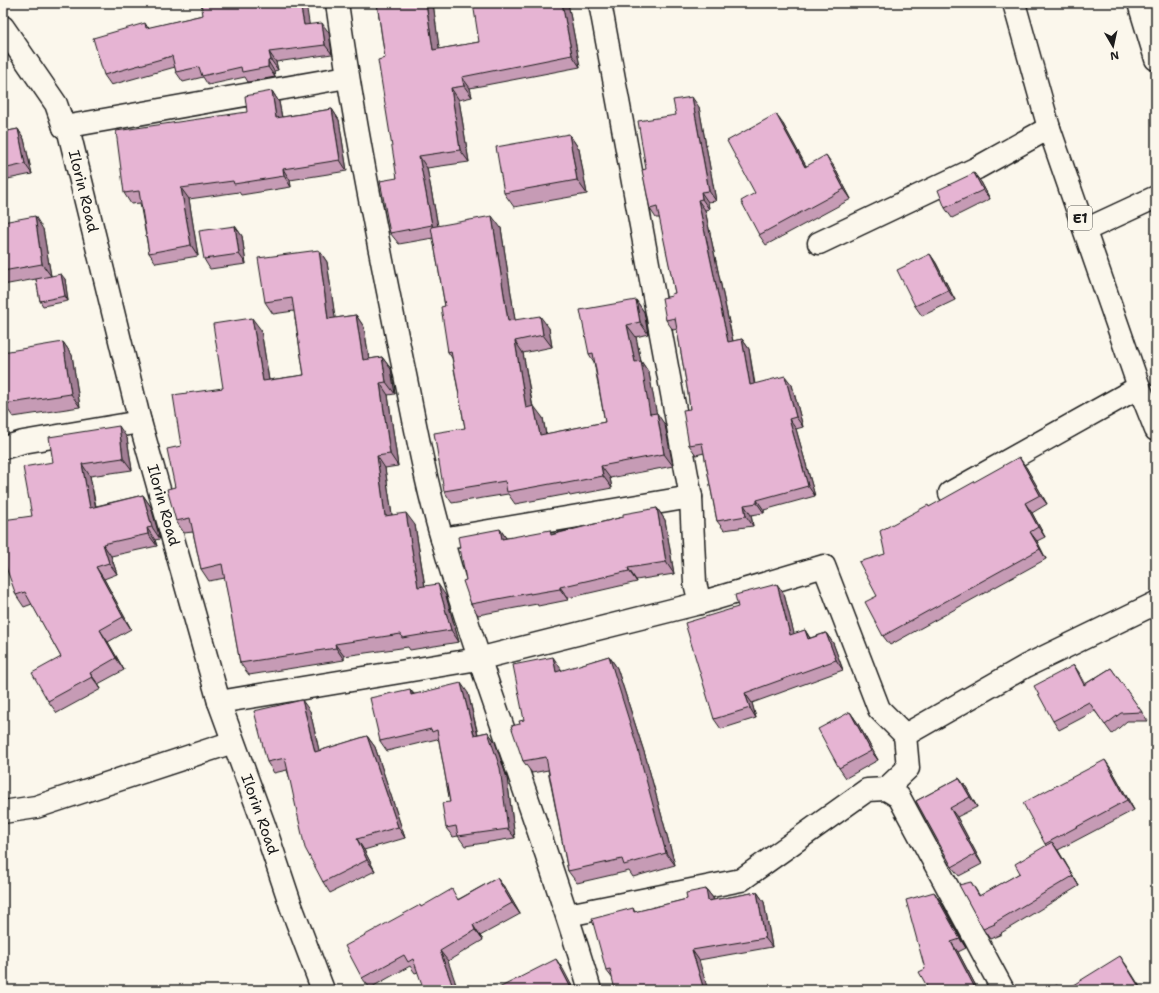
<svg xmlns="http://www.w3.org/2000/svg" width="1159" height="993" viewBox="0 0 1159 993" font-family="'Shantell Sans',sans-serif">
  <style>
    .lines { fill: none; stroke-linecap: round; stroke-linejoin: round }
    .minor-casing { stroke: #1c1c1c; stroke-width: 25 }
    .motorway-casing { stroke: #1c1c1c; stroke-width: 25 }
    .minor { stroke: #fbf7ec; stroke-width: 22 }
    .motorway { stroke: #fbf7ec; stroke-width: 22 }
    .wall { fill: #c69bb5; stroke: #1c1c1c }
    .shaded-wall { fill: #a17e94; stroke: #1c1c1c }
    .building { fill: #e6b4d3; stroke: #1c1c1c }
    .labels { text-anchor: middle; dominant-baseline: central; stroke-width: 3; stroke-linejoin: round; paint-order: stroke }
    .shield { fill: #fbf7ec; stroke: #5f5e5a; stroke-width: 1 }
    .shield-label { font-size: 14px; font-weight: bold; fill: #1c1c1c }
    .street-label { font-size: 15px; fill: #1c1c1c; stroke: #fbf7ec }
  </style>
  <rect width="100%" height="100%" fill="#fbf7ec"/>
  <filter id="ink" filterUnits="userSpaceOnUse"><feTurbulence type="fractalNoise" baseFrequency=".025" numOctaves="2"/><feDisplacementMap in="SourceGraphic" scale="8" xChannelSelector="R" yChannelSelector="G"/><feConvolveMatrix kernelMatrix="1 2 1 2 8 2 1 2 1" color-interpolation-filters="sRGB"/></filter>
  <g filter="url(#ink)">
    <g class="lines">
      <defs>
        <g id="minor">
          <path d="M337,3C353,118 376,232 399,346C413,411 424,479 443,542C486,693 546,839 590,990"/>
          <path d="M600,3L691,497L695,583L700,603"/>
          <path id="s1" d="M3,27L56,104L64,127L68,128L140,422L219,702L264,825L291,906L323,990"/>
          <path d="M64,127L347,77"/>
          <path d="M819,243L977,168L1049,128"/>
          <path d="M3,448L23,442L140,422"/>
          <path d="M950,493L1139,387"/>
          <path d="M442,539L691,497"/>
          <path d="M219,702L478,659L700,603L824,566L879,709L905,735"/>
          <path d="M886,789L908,768L905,735L1026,666L1156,603"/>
          <path d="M3,812L36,807L233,742"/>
          <path d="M568,915L741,880L867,790L886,789L899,797L1003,990"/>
        </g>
        <path id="motorway" d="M1014,3L1049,128L1139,387L1156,430
          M1139,3L1156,59
          M1085,230L1156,197"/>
      </defs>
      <!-- minor casing -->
      <use href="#minor" class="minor-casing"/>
      <!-- motorway casing -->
      <use href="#motorway" class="motorway-casing"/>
      <!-- minor -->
      <use href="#minor" class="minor"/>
      <!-- motorway -->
      <use href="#motorway" class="motorway"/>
    </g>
    <!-- wall -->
    <path class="wall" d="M377,3H433L439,49L479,42L568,3L580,67L470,88L472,97L459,100L469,162L427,168L438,226L501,228L515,320L549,328L552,347L523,353L533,407L543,418L546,434L605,422L594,362L589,354L636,300L644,312L648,334L636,337L641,361L649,373L656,413L665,425L673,466L610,478L612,488L570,496L569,494L515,504L508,494L452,503L444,491L465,428L452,358L448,352L445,306L433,238L399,244L390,233L397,178L385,58Z
      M203,15L309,25L329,33L332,54L276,62L278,70L274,71L275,77L248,82L245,77L208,85L203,77L183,82L176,72L175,67L111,85L104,75L145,23L148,28Z
      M272,91L279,102L282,117L332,109L339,120L347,171L290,180L291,187L241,195L239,192L189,199L198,256L156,263L149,253L140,203L131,204L124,193L247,112Z
      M699,107L716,201L708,202L709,209L705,210L733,341L742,339L749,349L755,384L792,385L803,427L796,429L815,496L764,510V513L751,515L753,526L724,530L717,521L704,453L696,455L689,445L690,409L688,393L677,329L673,330L666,320L672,296L675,293L660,218H656L650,209L646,169L676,115Z
      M783,124L806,166L833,165L851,199L766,245L759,235L755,193Z
      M18,129L24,139L32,174L3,180V132Z
      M569,134L579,149L587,194L514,207L504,193Z
      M981,182L990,199L952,218L945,208Z
      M3,222L43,229L51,276L65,279L68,301L43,306L40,301L36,279L3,285Z
      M235,226L242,236L246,264L210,269L204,259Z
      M319,250L327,262L335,318L356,315L364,327L369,359L382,357L391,369L395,394L388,395L398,466L385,468L392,515L415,525L425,586L446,596L459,642L410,650L408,647L344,656V660L249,675L240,663L225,578L209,581L201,569L193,532L184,533L176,521L175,487L181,446L223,388L261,330L269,380L304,375L294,311L273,314L265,302Z
      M930,254L936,263L955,300L922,316L915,306Z
      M63,342L72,355L80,407L13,417L4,404Z
      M127,438L132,470L90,476L96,506L143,495L151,507L160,539L155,540L157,546L111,556L117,574L104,579L131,629L108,642L124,670L98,684L101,689L57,713L48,701L61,657L32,604L24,607L16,595L32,516L53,462Z
      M1026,467L1047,504L1032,513L1045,537L1037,541L1046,559L890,645L883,636L877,596L885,554L929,507Z
      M657,508L665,520L674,574L636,580L637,582L568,598V600L538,606L537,604L478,615L471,604L466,580L500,529L506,538L553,534L623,517Z
      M784,594L794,634L805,630L810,638L826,633L833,643L843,670L752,703L756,718L721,729L714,719Z
      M609,656L617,668L646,758L675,865L633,877L629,871L577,883L568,871L548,770L532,773L523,761L520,724L524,720L561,669L562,671Z
      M1111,668L1148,721H1127L1112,734L1095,711L1059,730L1053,721L1080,674L1085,684Z
      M410,689L414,694L468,693L478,734L488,732L495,742L507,778L515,838L465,846L458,836L453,837L446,828L450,802L439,741L437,739L387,751L380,741Z
      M310,711L319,751L367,736L375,747L405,838L364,850L375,871L330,893L323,882L287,770L274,773L267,762Z
      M850,712L857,722L878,760L846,778L839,768Z
      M1112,770L1134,810L1058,850L1079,886L1001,933L1002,934L990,939L983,929L971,882L980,896L1020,873L1046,846L1045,844Z
      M959,778L966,787L977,807L957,817L982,864L959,876L952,867L916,801Z
      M497,878L505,888L520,914L480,936L483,940L448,961L415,973L410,966L370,988L362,978L421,907L459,899Z
      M706,889L713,898V900L757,892L764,902L772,947L699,960L613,979L606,970L633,908L635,912L687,899Z
      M934,892L941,902L966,948L958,952L978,990H929L925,969Z"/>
    <!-- shaded-wall -->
    <path class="shaded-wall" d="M300,3H306L311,35L304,25Z
      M426,3H433L441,62L433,50Z
      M562,3H568L580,67L572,55Z
      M322,23L329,33L332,54L325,45Z
      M269,52L276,62L278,70L271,60Z
      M268,61L274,71L275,77L268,67Z
      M462,77L470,88L472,97L464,86Z
      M451,88L459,100L469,162L460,150Z
      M272,91L279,102L284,129L276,118Z
      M692,97L699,107L716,201L709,191Z
      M332,109L339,120L347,171L340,160Z
      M776,114L783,124L812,177L805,167Z
      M18,129L24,139L32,174L25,164Z
      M569,134L579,149L587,194L577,180Z
      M826,155L833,165L851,199L844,189Z
      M419,156L427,168L440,237L432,225Z
      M283,169L290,180L291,187L284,176Z
      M974,173L981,182L990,199L983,190Z
      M181,188L189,199L198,256L191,245Z
      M701,192L708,202L709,209L702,199Z
      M698,200L705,210L735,351L728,342Z
      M35,216L43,229L51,276L42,264Z
      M492,216L501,228L517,333L508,321Z
      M235,226L242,236L246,264L239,254Z
      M319,250L327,262L337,331L328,319Z
      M930,254L936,263L955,300L948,290Z
      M61,274L65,279L68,301L65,296Z
      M636,300L644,312L648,334L640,322Z
      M356,315L364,327L371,372L363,360Z
      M540,316L549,328L552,347L543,335Z
      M252,318L261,330L271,393L263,381Z
      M627,325L636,337L642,367L641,361L649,373L659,426L650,414L635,362Z
      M742,339L749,349L756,395L750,385Z
      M515,341L523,353L535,420L526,408Z
      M63,342L72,355L80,407L71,394Z
      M382,357L391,369L395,394L386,382Z
      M785,376L792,385L803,427L796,417Z
      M380,383L388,395L398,466L390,454Z
      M534,406L543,418L548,447L540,435Z
      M657,413L665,425L673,466L664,454Z
      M789,419L796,429L815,496L808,486Z
      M119,426L127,438L132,470L123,458Z
      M377,456L385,468L394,529L385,516Z
      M1019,457L1026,467L1047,504L1040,495Z
      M82,464L90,476L98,520L90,508Z
      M601,466L610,478L612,488L603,476Z
      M143,495L151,507L160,539L152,527Z
      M757,500L764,510V513L757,503Z
      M1025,503L1032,513L1045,537L1038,527Z
      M744,505L751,515L753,526L746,516Z
      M657,508L665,520L674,574L666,562Z
      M406,513L415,525L427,600L418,587Z
      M147,528L155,540L157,546L148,534Z
      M500,529L508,541L502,539Z
      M1030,532L1037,541L1046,559L1040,549Z
      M103,544L111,556L117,574L109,563Z
      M96,567L104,579L131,629L123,617Z
      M628,568L636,580L637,582L629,571Z
      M438,584L446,596L459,642L451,630Z
      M777,584L784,594L797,645L790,635Z
      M560,587L568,598V600L560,589Z
      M100,630L108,642L124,670L116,658Z
      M805,630L811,640L808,639Z
      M826,633L833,643L843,670L836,660Z
      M335,644L344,656V660L336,648Z
      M609,656L617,668L646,758L675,865L666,853Z
      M553,657L561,669L564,684L556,672Z
      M1074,665L1080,674L1091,693L1084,685Z
      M90,673L98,684L101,689L92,677Z
      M461,683L468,693L480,745L474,735Z
      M410,689L416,699L411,695Z
      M745,693L752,703L756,718L750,708Z
      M302,700L310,711L322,763L315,752Z
      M850,712L857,722L878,760L871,751Z
      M488,732L495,742L507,778L515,838L508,829Z
      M367,736L375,747L405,838L398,827Z
      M1105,760L1112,770L1134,810L1127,800Z
      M959,778L966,787L977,807L970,797Z
      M950,808L957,817L982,864L975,854Z
      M357,839L364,850L375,871L367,860Z
      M1052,842L1059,852L1079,886L1073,876Z
      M497,878L505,888L520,914L512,903Z
      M706,889L713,898L715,910L708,901Z
      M757,892L764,902L772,947L765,938Z
      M934,892L941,902L966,948L960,939Z
      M473,925L480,936L483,940L475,930Z
      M951,942L958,952L978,990H976Z
      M692,950L699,960L708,990H704Z
      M440,951L448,961L458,990H454Z
      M1120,956L1127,966L1142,990H1141Z
      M556,959L563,969L574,990H572Z"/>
    <!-- building -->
    <path class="building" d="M201,3H300L304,25L322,23L325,45L269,52L271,60L268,61V67L242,72L241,67L202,76L199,67L176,72L172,56L104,75L93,38L145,23L146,28L203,15Z
      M377,3H426L433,50L479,42L473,3H562L572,55L462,77L464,86L451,88L460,150L419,156L432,225L390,233L380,181L397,178L378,60L385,58Z
      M272,91L276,118L332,109L340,160L283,169L284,176L234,184L233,181L181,188L191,245L149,253L139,191L124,193L116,131L247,112L245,96Z
      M692,97L709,191L701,192L702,199L698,200L728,342L742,339L750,385L785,376L796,417L789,419L808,486L757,500V503L744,505L746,516L717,521L702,443L689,445L683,410L690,409L688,393L675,318L666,320L662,298L672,296L671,294L675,293L657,207L650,209L642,170L646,169L638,121L676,115L673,100Z
      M776,114L805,167L826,155L844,189L759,235L741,201L755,193L727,141Z
      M18,129L25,164L3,169V132Z
      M569,134L577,180L504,193L496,147Z
      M974,173L983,190L945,208L938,190Z
      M35,216L42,264L3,271V222Z
      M492,216L508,321L540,316L543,335L515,341L526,408L534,406L540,435L605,422L593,353L589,354L580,310L636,300L640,322L627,325L635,362L641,361L650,414L657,413L664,454L601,466L603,476L562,484L561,482L507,492L505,481L444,491L434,433L465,428L451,351L448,352L441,307L445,306L431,227Z
      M235,226L239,254L204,259L199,231Z
      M319,250L328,319L356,315L363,360L382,357L386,382L380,383L390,454L377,456L385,516L406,513L418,587L438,584L451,630L402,638L401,634L335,644L336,648L240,663L222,564L201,569L190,518L176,521L167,489L175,487L167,449L181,446L173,395L223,388L213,324L252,318L263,381L304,375L292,298L265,302L258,258Z
      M930,254L948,290L915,306L897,270Z
      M61,274L65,296L40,301L36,279Z
      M63,342L71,394L4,404L3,394V352Z
      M119,426L123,458L82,464L90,508L143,495L152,527L147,528L148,534L103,544L109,563L96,567L123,617L100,630L116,658L90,673L92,677L48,701L32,673L61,657L25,592L16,595L3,559V520L32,516L23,467L53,462L49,437Z
      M1019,457L1040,495L1025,503L1038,527L1030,532L1040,549L883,636L865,602L877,596L859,562L885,554L880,531L928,505L929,507Z
      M657,508L666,562L628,568L629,571L560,587V589L530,594V593L471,604L463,581L466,580L458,537L500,529L502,539L550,530L551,535L623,517V514Z
      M777,584L790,635L805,630L808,639L826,633L836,660L745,693L750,708L714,719L685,623L738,607L735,595Z
      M609,656L637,746L666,853L624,865L622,859L568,871L546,757L523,761L511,726L520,724L519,721L524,720L513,665L553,657L556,672Z
      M1074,665L1084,685L1111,668L1142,712L1121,713L1105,725L1089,702L1053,721L1034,686Z
      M461,683L474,735L488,732L500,768L508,829L458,836L456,826L446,828L442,803L450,802L437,730L432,732L431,729L380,741L370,698L410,689L411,695Z
      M302,700L315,752L367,736L398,827L357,839L367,860L323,882L305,848L285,758L267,762L254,711Z
      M850,712L871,751L839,768L818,729Z
      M1105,760L1127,800L1045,844L1023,803Z
      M959,778L970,797L950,808L975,854L952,867L916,801Z
      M1052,842L1073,876L994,923L995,924L983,929L959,885L971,882L979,896L1020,873L1015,864Z
      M497,878L512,903L473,925L475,930L440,951L454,990H424L413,959L408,962L404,955L362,978L345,946L420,905L421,907L452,889L458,900Z
      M706,889L708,901L757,892L765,938L692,950L704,990H615L610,969L606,970L592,919L633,908L634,912L687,899L686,893Z
      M934,892L960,939L951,942L976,990H929L919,972L925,969L906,900Z
      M1120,956L1141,990H1065Z
      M556,959L572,990H495Z
      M1057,985L1060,990H1049Z"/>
  </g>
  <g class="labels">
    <!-- shield labels -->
    <rect class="shield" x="1068" y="206" width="24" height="24" rx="3"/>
    <g class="shield-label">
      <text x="1080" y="218">E1</text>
    </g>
    <!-- street labels -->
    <g class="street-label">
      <text stroke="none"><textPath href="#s1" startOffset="187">Ilorin Road</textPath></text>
      <text stroke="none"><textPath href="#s1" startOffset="511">Ilorin Road</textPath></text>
      <text stroke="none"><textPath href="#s1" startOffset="835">Ilorin Road</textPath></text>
    </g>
  </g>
  <!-- margin -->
  <rect width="1159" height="993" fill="none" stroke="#fbf7ec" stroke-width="16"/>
  <rect x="8" y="8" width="1143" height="977" fill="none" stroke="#1c1c1c" stroke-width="1.5" filter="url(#ink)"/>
  <!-- north arrow -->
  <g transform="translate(1113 46) rotate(171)" stroke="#fbf7ec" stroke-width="3" paint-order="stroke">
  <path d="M0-3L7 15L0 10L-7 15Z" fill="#1c1c1c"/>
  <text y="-6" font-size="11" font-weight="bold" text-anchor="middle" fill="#1c1c1c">N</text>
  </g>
</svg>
